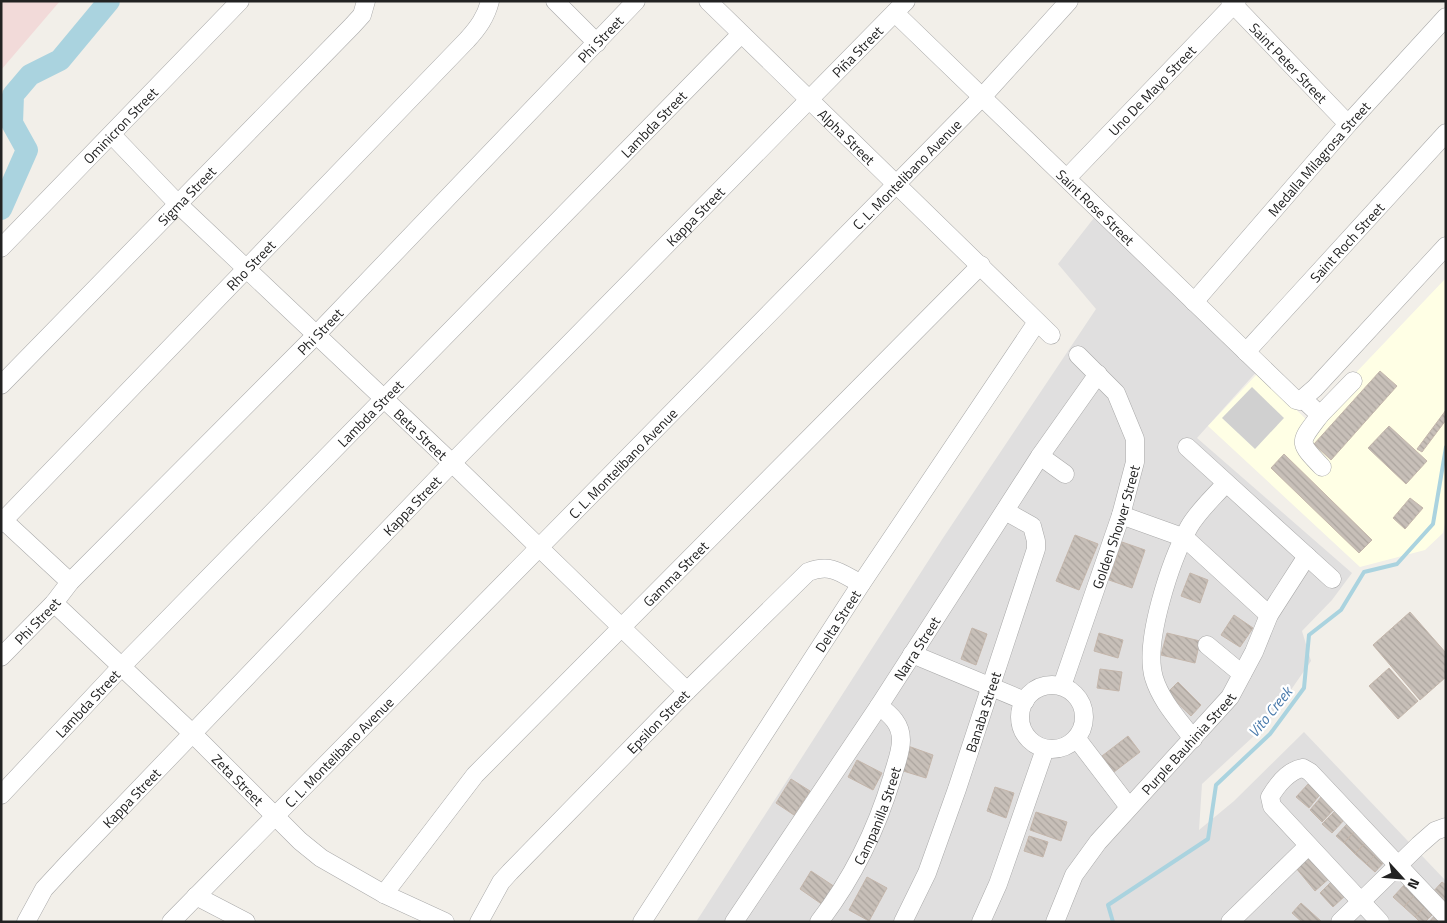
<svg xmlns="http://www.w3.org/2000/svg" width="1447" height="923" viewBox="0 0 1447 923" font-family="'Titillium Web',sans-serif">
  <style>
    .residential { fill: #e0dfdf }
    .commercial { fill: #f2dad9 }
    .education { fill: #ffffe5 }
    .religious { fill: #d0d0d0 }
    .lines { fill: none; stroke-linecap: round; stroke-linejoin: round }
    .stream { stroke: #aad3df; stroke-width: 4 }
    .river { stroke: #aad3df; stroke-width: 22 }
    .building { fill: url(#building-back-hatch); stroke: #c4b6ab }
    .minor-casing { stroke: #a9a9a9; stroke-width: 19 }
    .minor { stroke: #fff; stroke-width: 18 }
    .labels { text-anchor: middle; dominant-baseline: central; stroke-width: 4.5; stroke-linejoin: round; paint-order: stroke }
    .street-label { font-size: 14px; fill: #222; stroke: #fff }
    .water-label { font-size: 15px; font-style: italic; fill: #4a7aab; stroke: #fff }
  </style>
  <defs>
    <pattern id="building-back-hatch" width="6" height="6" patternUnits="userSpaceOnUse" patternTransform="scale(1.25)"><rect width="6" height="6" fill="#c7bfb8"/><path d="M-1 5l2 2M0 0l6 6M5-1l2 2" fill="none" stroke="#aba49e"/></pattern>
  </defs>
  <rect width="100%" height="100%" fill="#f2efe9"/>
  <!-- residential -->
  <path class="residential" d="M1097,214L1259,369L1197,438L1352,573L1332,600L1302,631L1311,661L1268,723L1202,784L1199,830L1234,801L1304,732L1446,881V922H696L943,538L1096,309L1058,264Z"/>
  <!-- commercial -->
  <path class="commercial" d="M1,1H60L1,70Z"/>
  <!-- education -->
  <path class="education" d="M1446,278V518L1443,533L1425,550L1360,567L1208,426L1258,373L1309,422Z"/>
  <!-- religious -->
  <path class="religious" d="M1252,387L1284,418L1255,449L1222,418Z"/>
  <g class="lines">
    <!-- stream -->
    <path class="stream" d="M1113,922L1108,905L1208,839L1216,785L1270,734L1304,688L1309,635L1341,610L1364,572L1397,564L1433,524L1446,447"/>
    <!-- river -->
    <path class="river" d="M1,209L27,150L12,123L13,95L30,75L60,60L109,1"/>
  </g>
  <!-- building -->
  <path class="building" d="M1380,371L1397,386L1331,460L1314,444Z
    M1446,410V420L1422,452L1417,449Z
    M1389,426L1427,461L1406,484L1368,448Z
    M1284,454L1372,540L1359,553L1271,468Z
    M1410,498L1423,508L1405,529L1393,518Z
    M1075,535L1098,544L1079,590L1056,581Z
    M1122,542L1145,550L1132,588L1109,580Z
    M1190,573L1208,580L1200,603L1181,596Z
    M1410,612L1446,653V677L1420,700L1373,645Z
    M1234,615L1253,628L1240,647L1221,635Z
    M972,628L987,634L976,665L961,659Z
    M1099,633L1123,640L1118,658L1094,651Z
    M1167,633L1200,641L1195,663L1161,655Z
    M1389,668L1418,701L1398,719L1369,686Z
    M1100,669L1122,672L1119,691L1097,688Z
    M1178,682L1201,705L1191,716L1167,693Z
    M1128,736L1140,752L1114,772L1102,756Z
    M908,746L933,755L926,778L900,770Z
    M857,760L882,773L873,790L848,777Z
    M791,779L810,791L794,815L776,803Z
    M1310,782L1322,792L1309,808L1296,797Z
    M995,787L1014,793L1006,818L987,811Z
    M1322,796L1335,808L1322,822L1310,810Z
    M1336,810L1345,819L1332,833L1322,824Z
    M1036,812L1067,822L1061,841L1030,830Z
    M1347,824L1355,831L1344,843L1336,836Z
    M1355,831L1366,842L1355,854L1344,843Z
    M1029,836L1048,842L1043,857L1024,851Z
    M1366,842L1378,852L1366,864L1355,854Z
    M1378,852L1386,860L1375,872L1366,864Z
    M1312,854L1332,876L1315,891L1296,868Z
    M811,871L835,887L823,905L800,889Z
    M867,877L887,888L869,921L849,910Z
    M1333,880L1347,894L1333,907L1320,893Z
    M1442,882L1446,885V900L1440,906L1430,895Z
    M1406,883L1416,893L1404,907L1393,897Z
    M1416,893L1428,903L1415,917L1404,907Z
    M1301,903L1322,922H1302L1292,913Z
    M1428,903L1436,911L1425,922H1420L1415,917Z
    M1436,914L1445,922H1429Z"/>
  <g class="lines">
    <defs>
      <g id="minor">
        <path d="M555,1L597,43"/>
        <path id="s1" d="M708,1L1051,335"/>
        <path id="s2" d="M1230,1L1348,124"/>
        <path id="s3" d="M895,13L1296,400L1300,401L1315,388L1446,246"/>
        <path id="s4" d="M112,135L179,205L452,463L687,691"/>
        <path id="s5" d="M1067,178L1237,1"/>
        <path id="s6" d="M1,248L240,1"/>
        <path id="s7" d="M1194,302L1348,124L1446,17"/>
        <path id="s8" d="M1246,352L1446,133"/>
        <path id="s9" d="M1,385L352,26L362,15L366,1"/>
        <path d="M1303,399L1320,415C1299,443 1297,441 1322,467"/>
        <path d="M1320,415L1353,381"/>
        <path d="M1187,447L1332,579"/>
        <path d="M1040,456L1065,474"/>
        <path d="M1121,515L1185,538L1269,615"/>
        <path d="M1,518L70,582"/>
        <path id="s10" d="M1,523L467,40C478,28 486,17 490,1"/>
        <path id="s11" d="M54,603L192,733L300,841L321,858L384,894L445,922"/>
        <path d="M1207,645L1242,674"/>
        <path d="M912,654L1025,701"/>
        <path id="s12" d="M1,657L54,603L70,582L316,335L636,1"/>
        <circle cx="1052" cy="717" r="32"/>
        <path id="s13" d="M1062,686L1121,515L1135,462V439L1116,393L1078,355"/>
        <path d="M1077,739L1129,807"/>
        <path d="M1193,739C1179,720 1161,701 1154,678C1143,642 1171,560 1189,527C1198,511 1214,497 1226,483"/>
        <path id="s14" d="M1,795L121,667L741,34"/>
        <path id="s15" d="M384,894L475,775L981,265"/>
        <path d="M196,896L246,922"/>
        <path id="s16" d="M26,922L44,889L69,862L452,463L906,1"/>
        <path id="s17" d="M171,922L983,96L1069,1"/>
        <path id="s18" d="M479,922L501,882L510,872L687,691L808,572C831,563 841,573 861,584"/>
        <path id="s19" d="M642,922L861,584L1037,322"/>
        <path id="s20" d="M734,922L879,706L1040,456L1098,374"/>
        <path id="s21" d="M819,922C853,878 876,831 892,778C895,766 901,753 901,740C901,724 891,715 879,706"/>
        <path id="s22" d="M903,922L927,873L957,789L1036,549V541L1032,526L1005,511"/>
        <path d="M981,922L998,884L1045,749"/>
        <path id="s23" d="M1055,922L1074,875L1098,842L1230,697L1254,652L1269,615L1307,556"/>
        <path d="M1230,922L1308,846"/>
        <path d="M1340,922L1419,845L1435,831L1446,827"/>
        <path d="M1380,922L1272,806L1270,797C1277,785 1289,770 1303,768L1310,772L1446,916"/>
      </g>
    </defs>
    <!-- minor casing -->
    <use href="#minor" class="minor-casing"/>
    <!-- minor -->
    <use href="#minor" class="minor"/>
  </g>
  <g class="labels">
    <!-- street labels -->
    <g class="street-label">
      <text stroke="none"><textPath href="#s12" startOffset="861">Phi Street</textPath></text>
      <text stroke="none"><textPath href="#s16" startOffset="1205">Piña Street</textPath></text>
      <text stroke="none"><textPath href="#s2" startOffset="85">Saint Peter Street</textPath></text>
      <text stroke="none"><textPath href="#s5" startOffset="122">Uno De Mayo Street</textPath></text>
      <text stroke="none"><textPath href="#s14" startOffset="936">Lambda Street</textPath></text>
      <text stroke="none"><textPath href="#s6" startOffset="171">Ominicron Street</textPath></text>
      <text stroke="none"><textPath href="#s1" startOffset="194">Alpha Street</textPath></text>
      <text stroke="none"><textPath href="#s7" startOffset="190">Medalla Milagrosa Street</textPath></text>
      <text stroke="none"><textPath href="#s17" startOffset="1049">C. L. Montelibano Avenue</textPath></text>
      <text stroke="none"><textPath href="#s9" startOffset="265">Sigma Street</textPath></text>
      <text stroke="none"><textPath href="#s3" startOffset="279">Saint Rose Street</textPath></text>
      <text stroke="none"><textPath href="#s16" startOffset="974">Kappa Street</textPath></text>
      <text stroke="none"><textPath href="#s8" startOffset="149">Saint Roch Street</textPath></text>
      <text stroke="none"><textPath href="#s10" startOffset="359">Rho Street</textPath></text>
      <text stroke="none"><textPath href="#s12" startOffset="456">Phi Street</textPath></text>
      <text stroke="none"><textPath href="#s14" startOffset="531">Lambda Street</textPath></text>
      <text stroke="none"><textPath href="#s4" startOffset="430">Beta Street</textPath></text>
      <text stroke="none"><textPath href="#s17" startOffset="644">C. L. Montelibano Avenue</textPath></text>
      <text stroke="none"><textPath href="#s16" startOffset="569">Kappa Street</textPath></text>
      <text stroke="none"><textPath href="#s13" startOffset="168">Golden Shower Street</textPath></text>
      <text stroke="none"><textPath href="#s15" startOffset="434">Gamma Street</textPath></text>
      <text stroke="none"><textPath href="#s12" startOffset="51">Phi Street</textPath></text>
      <text stroke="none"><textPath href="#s19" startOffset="359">Delta Street</textPath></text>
      <text stroke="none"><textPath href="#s20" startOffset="329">Narra Street</textPath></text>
      <text stroke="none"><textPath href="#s14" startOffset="126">Lambda Street</textPath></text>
      <text stroke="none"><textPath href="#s22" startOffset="225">Banaba Street</textPath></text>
      <text stroke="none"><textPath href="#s18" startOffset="270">Epsilon Street</textPath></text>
      <text stroke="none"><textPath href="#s23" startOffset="225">Purple Bauhinia Street</textPath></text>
      <text stroke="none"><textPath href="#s17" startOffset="239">C. L. Montelibano Avenue</textPath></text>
      <text stroke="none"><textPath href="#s11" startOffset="255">Zeta Street</textPath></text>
      <text stroke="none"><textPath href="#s16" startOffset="164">Kappa Street</textPath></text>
      <text stroke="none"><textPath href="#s21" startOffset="122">Campanilla Street</textPath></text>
    </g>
    <!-- water labels -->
    <g class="water-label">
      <text transform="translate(1270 712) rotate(-51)">Vito Creek</text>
    </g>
  </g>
  <!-- border -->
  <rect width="1447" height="923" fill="none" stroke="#222222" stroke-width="5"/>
  <!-- north arrow -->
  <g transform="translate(1402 878) rotate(116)" stroke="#ffffff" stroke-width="4" paint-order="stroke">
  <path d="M0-4L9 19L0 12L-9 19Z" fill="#222222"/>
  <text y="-8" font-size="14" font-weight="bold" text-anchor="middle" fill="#222222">N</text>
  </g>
</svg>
